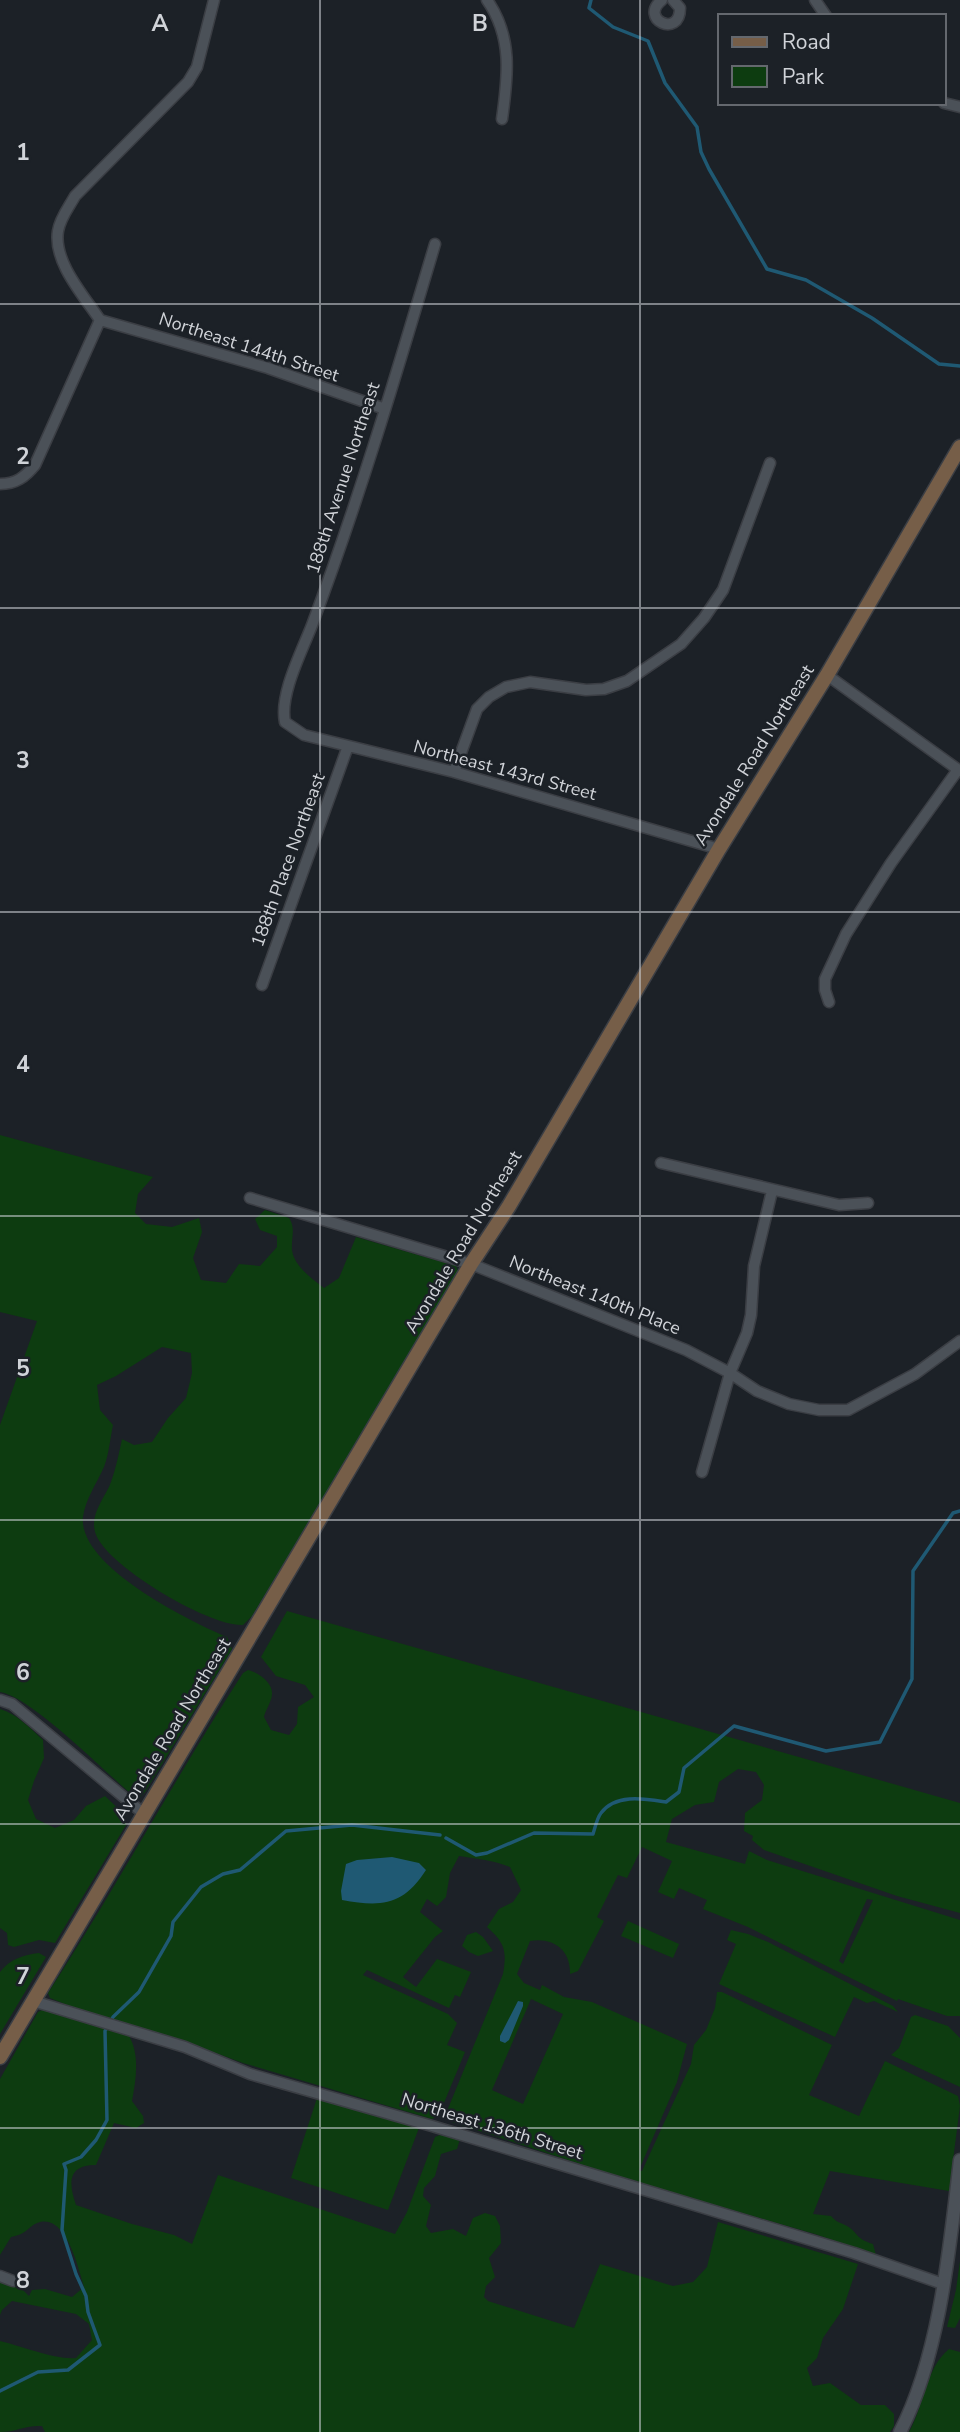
<svg xmlns="http://www.w3.org/2000/svg" width="960" height="2432" viewBox="0 0 960 2432" font-family="'Nunito Sans',sans-serif">
  <style>
    .green { fill: #0d3c10; fill-rule: evenodd }
    .water { fill: #1f5973 }
    .lines { fill: none; stroke-linecap: round; stroke-linejoin: round }
    .stream { stroke: #1f5973; stroke-width: 3.5 }
    .minor-casing { stroke: #3b3e44; stroke-width: 13 }
    .tertiary-casing { stroke: #3b3e44; stroke-width: 15 }
    .secondary-casing { stroke: #3b3e44; stroke-width: 17 }
    .minor { stroke: #4b5158; stroke-width: 10 }
    .tertiary { stroke: #4b5158; stroke-width: 12 }
    .secondary { stroke: #765e48; stroke-width: 14 }
    .grid { fill: none; stroke: #d0d3d8; stroke-width: 2; stroke-opacity: 0.55 }
    .labels { text-anchor: middle; dominant-baseline: central; stroke-width: 5; stroke-linejoin: round; paint-order: stroke }
    .street-label { font-size: 18px; fill: #d0d3d8; stroke: #1c2127 }
    .grid-label { font-size: 23px; text-anchor: middle; font-weight: bold; fill: #d0d3d8; stroke: #1c2127; stroke-width: 5; stroke-linejoin: round; paint-order: stroke }
  </style>
  <rect width="100%" height="100%" fill="#1c2127"/>
  <!-- green -->
  <path class="green" d="M0,1135L153,1177L138,1194L135,1213L146,1224L172,1227L199,1218L202,1232L193,1258L201,1280L226,1283L239,1264L260,1266L277,1247V1236L260,1230L255,1219L265,1210L289,1218C296,1228 291,1238 292,1250C294,1266 312,1279 324,1288L339,1278L356,1237L456,1266L459,1273L252,1616L243,1625C210,1627 104,1565 95,1532C90,1513 105,1498 111,1482C116,1468 119,1453 122,1439L134,1445L152,1442L168,1418L186,1398L192,1373L191,1353L162,1347L116,1376L97,1385L100,1410L113,1425C110,1439 109,1454 104,1467C97,1483 85,1500 83,1517C78,1566 189,1621 227,1637L232,1649L145,1792L139,1798L130,1793C102,1769 31,1697 0,1692V1425L37,1321L0,1312Z
    M287,1611L960,1803V1913L897,1896L764,1850L752,1840L753,1836L744,1831L745,1813L762,1800L764,1785L756,1772L738,1769L719,1782L714,1802L695,1805L672,1819L666,1842L745,1864L749,1851L767,1860L960,1920V2016H947L898,1999L897,2001L748,1927L703,1909L707,1900L679,1888L674,1899L658,1892L672,1861L642,1847L627,1878L618,1875L597,1917L604,1921L578,1971L570,1974C571,1949 552,1937 530,1941L517,1974L524,1983L540,1990L542,1985L564,1997L592,2002L687,2044L677,2082L639,2170L642,2171L691,2064L694,2045L706,2030L715,2008L717,1992H722L832,2045L809,2095L859,2116L885,2061L958,2096L960,2106L949,2191L830,2171L813,2214L831,2216C837,2223 840,2222 847,2226C859,2233 854,2238 873,2244L876,2255L815,2234L632,2181L449,2121L445,2116L503,1974C507,1951 505,1943 487,1927L499,1909L513,1902L521,1890L510,1867C493,1860 477,1859 459,1856L450,1873L446,1897L437,1906L427,1899L420,1912L443,1931L435,1937L403,1977L416,1987L437,1959L471,1972L460,1997L455,1995L449,2008L367,1970L363,1975L448,2014L457,2023L447,2045L465,2052L439,2115L432,2119L243,2063L194,2045L85,2012L50,1998L48,1993C116,1888 175,1778 243,1673L248,1670C258,1672 273,1683 272,1694C272,1701 265,1711 264,1717L271,1730L289,1735L297,1724L298,1707L314,1697L305,1685L276,1676L261,1657ZM867,1899L873,1900L843,1964L839,1961ZM531,1999L563,2014L523,2104L492,2090Z
    M0,1709C17,1714 30,1728 43,1740L44,1758L34,1781L28,1800L36,1819L55,1828L74,1820L86,1806L105,1796L125,1815L126,1825L55,1943L39,1940L14,1947L8,1945L7,1933L0,1928Z
    M628,1921L679,1944L673,1958L621,1936Z
    M731,1930L748,1934L768,1942L893,2006L898,2012L874,2001L867,2003L854,1997L835,2037L719,1984L736,1944L727,1940Z
    M476,1932L483,1937L493,1951L478,1956L469,1952L462,1946L467,1935Z
    M39,1953L46,1957L0,2034V1972C10,1959 23,1955 39,1953Z
    M44,2009L129,2036C140,2055 136,2079 132,2101L143,2116L144,2123L136,2128L114,2123L96,2165C68,2165 68,2182 76,2205L132,2224L174,2235L192,2244L218,2175L395,2234L407,2212L435,2137L440,2135L460,2139L457,2149L441,2154L435,2176L424,2188L423,2196L431,2205L426,2226L431,2233L453,2229L466,2236L473,2218L485,2213L495,2216L500,2226L501,2243L489,2258L495,2277L486,2286L484,2297L488,2301L574,2328L600,2264L673,2286L693,2282L707,2267L718,2222L858,2264L843,2309L823,2338L817,2358L807,2368L813,2386L830,2383L861,2405H885L894,2414V2426L890,2432H45L42,2426C24,2425 17,2432 0,2432V2341C21,2346 56,2360 76,2358L92,2340L89,2324L76,2314L12,2301L2,2310L0,2315V2282L23,2290L29,2296L32,2290L45,2289L72,2297L84,2287C78,2268 67,2216 40,2222C28,2225 29,2234 11,2237L0,2255V2079L38,2012Z
    M915,2015L948,2026L960,2038V2087L891,2055L899,2048L911,2017Z
    M317,2098L419,2128L388,2210L291,2178Z
    M960,2261V2318L955,2328L947,2327L956,2290Z
    M949,2349L960,2352V2432H909C924,2406 925,2369 949,2349Z"/>
  <!-- water -->
  <path class="water" d="M392,1857L419,1863L426,1870C403,1906 381,1907 342,1900L341,1891L346,1864L357,1860Z
    M518,2001L523,2002V2006L509,2040L505,2043L500,2041V2036Z"/>
  <g class="lines">
    <!-- stream -->
    <path class="stream" d="M591,0L589,8L613,27L648,41L665,83L697,127L701,152L709,169L767,269L806,280L872,318L939,364L960,366
      M446,1838L476,1855L487,1853L534,1833L593,1834C595,1828 597,1818 601,1813C616,1793 646,1799 666,1802L679,1792L684,1768L734,1726L826,1751L880,1742L912,1679L913,1571L953,1513L960,1511
      M0,2391L38,2372L68,2370L100,2345L88,2312L86,2296L76,2274L62,2230L66,2170L64,2164L81,2157L96,2140L107,2120L105,2031L113,2017L139,1992L171,1936L173,1922L201,1887L223,1874L240,1870L286,1831L352,1825L440,1835"/>
    <defs>
      <path id="minor" d="M487,0C513,37 508,76 502,119
        M662,0C638,19 680,39 680,8L673,0
        M815,0L826,16
        M944,103L960,107
        M435,244C397,372 359,500 312,625C302,651 279,695 285,722L304,735L454,772L719,849
        M100,320C84,296 53,262 58,231C60,218 69,207 75,196L188,82L197,67L214,0
        M100,320L268,368L385,409
        M0,484C16,484 25,477 35,465L100,320
        M827,675L960,771
        M454,772L477,709L489,697L506,687L530,682L586,690L604,689L627,681L681,644L704,618L723,590L770,463
        M262,985L348,746
        M829,1002L825,990V979L846,934L891,863L957,771
        M661,1163L839,1205L868,1203
        M250,1198L471,1264L686,1350L730,1373L757,1391L789,1404L819,1410H848L915,1374L960,1341
        M702,1472L730,1373L747,1333L751,1315L754,1266L772,1191
        M0,1700L12,1704L144,1814
        M33,2001L185,2047L250,2074L432,2126L854,2253L943,2284
        M0,2276L13,2281"/>
      <path id="tertiary" d="M900,2432C940,2355 950,2245 960,2160"/>
      <path id="secondary" d="M0,2057L471,1264L509,1206L719,849L827,675L960,447"/>
    </defs>
    <!-- minor casing -->
    <use href="#minor" class="minor-casing"/>
    <!-- tertiary casing -->
    <use href="#tertiary" class="tertiary-casing"/>
    <!-- secondary casing -->
    <use href="#secondary" class="secondary-casing"/>
    <!-- minor -->
    <use href="#minor" class="minor"/>
    <!-- tertiary -->
    <use href="#tertiary" class="tertiary"/>
    <!-- secondary -->
    <use href="#secondary" class="secondary"/>
  </g>
  <!-- grid -->
  <path class="grid" d="M320,0V2432M640,0V2432M0,304H960M0,608H960M0,912H960M0,1216H960M0,1520H960M0,1824H960M0,2128H960"/>
  <g class="labels">
    <!-- street labels -->
    <g class="street-label">
      <text transform="translate(249 347) rotate(18)">Northeast 144th Street</text>
      <text transform="translate(343 478) rotate(-72)">188th Avenue Northeast</text>
      <text transform="translate(754 755) rotate(-58)">Avondale Road Northeast</text>
      <text transform="translate(505 770) rotate(15)">Northeast 143rd Street</text>
      <text transform="translate(288 860) rotate(-70)">188th Place Northeast</text>
      <text transform="translate(463 1242) rotate(-59)">Avondale Road Northeast</text>
      <text transform="translate(595 1295) rotate(22)">Northeast 140th Place</text>
      <text transform="translate(172 1729) rotate(-59)">Avondale Road Northeast</text>
      <text transform="translate(492 2126) rotate(17)">Northeast 136th Street</text>
    </g>
  </g>
  <g class="grid-label">
    <text x="160" y="31">A</text>
    <text x="480" y="31">B</text>
    <text x="23" y="160">1</text>
    <text x="23" y="464">2</text>
    <text x="23" y="768">3</text>
    <text x="23" y="1072">4</text>
    <text x="23" y="1376">5</text>
    <text x="23" y="1680">6</text>
    <text x="23" y="1984">7</text>
    <text x="23" y="2288">8</text>
  </g>
  <!-- legend -->
  <rect x="718" y="14" width="228" height="91" fill="#1c2127" stroke="#64686e" stroke-width="2"/>
  <rect x="732" y="37" width="35" height="10" fill="#765e48" stroke="#64686e" stroke-width="2"/>
  <text x="782" y="49" font-size="21" fill="#d0d3d8">Road</text>
  <rect x="732" y="66" width="35" height="21" fill="#0d3c10" stroke="#64686e" stroke-width="2"/>
  <text x="782" y="84" font-size="21" fill="#d0d3d8">Park</text>
</svg>
